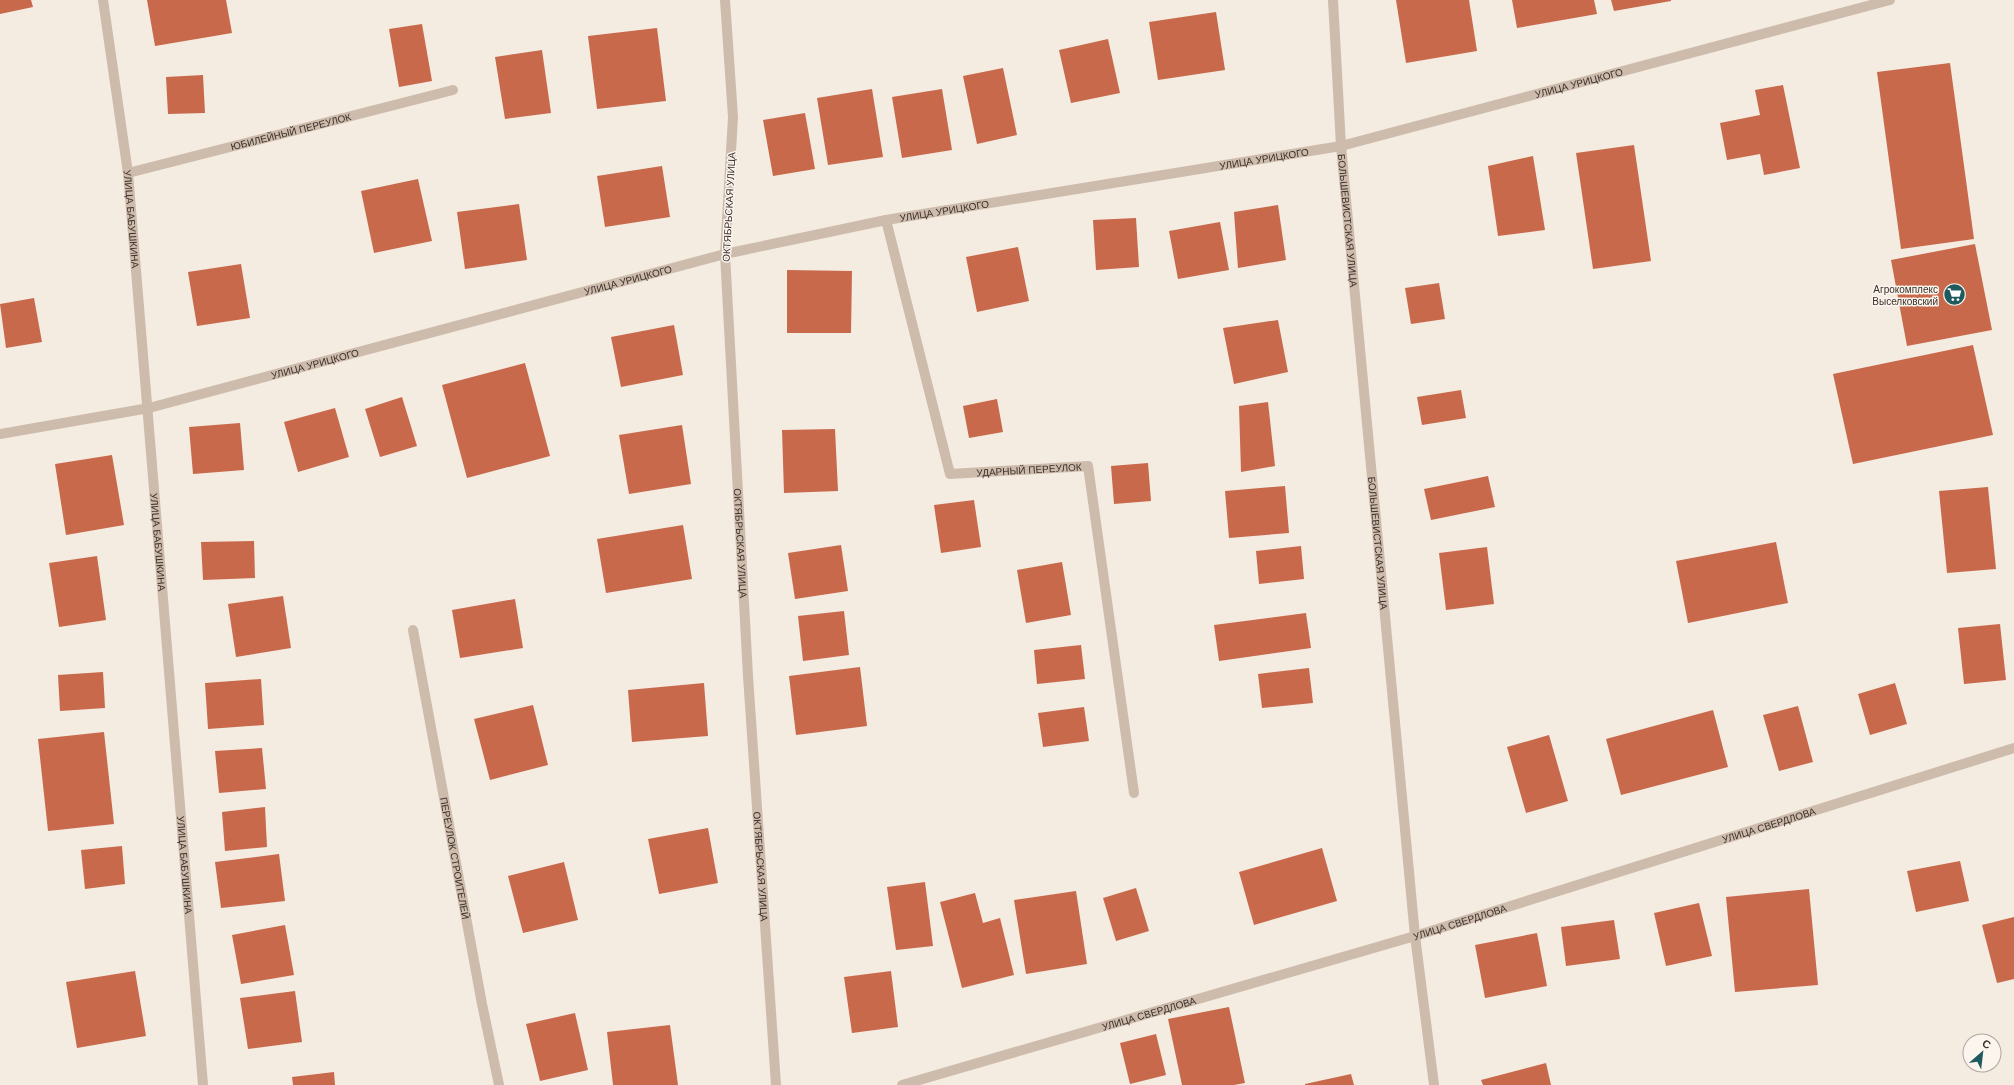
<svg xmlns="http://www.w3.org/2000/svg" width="2014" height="1085" viewBox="0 0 2014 1085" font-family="Arial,sans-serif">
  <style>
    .building { fill: #c8694b }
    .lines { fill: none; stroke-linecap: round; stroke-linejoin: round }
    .minor { stroke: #cdbbac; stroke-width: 10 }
    .labels { text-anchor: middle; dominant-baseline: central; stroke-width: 3; stroke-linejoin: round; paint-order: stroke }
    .street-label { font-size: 10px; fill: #3b302b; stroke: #fbf5ee }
    .poi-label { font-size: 10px; fill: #3b302b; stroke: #fbf5ee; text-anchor: end }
  </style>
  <rect width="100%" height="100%" fill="#f4ebe1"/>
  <!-- building -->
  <path class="building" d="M0,0H31L33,7L0,14Z
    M147,0H226L232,33L155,46Z
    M1396,0H1469L1477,51L1406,63Z
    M1512,0H1594L1597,14L1517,28Z
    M1611,0H1671V1L1614,11Z
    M1216,12L1225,70L1158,80L1149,22Z
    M422,24L432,81L399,87L389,29Z
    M657,28L666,101L597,109L588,36Z
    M1108,39L1120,93L1071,103L1059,50Z
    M542,50L551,113L505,119L495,57Z
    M1950,63L1974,239L1901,249L1877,72Z
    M1003,68L1017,135L977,144L963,76Z
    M203,75L205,113L168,114L166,77Z
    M1783,85L1800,168L1764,175L1760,154L1727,160L1720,123L1760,115L1755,90Z
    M872,89L883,157L828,165L817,98Z
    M942,89L952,150L902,158L892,97Z
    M805,113L815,169L773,176L763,120Z
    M1634,145L1651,261L1593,269L1576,153Z
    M1533,156L1545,230L1498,236L1488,166Z
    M662,166L670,217L605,227L597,176Z
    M418,179L432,241L374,253L361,191Z
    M519,204L527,260L465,269L457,212Z
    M1278,205L1286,260L1238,268L1234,212Z
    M1136,218L1139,267L1096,270L1093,220Z
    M1220,222L1229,270L1178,279L1169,231Z
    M1975,244L1992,330L1907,346L1891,260Z
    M1018,247L1029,301L977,312L966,257Z
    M241,264L250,318L197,326L188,272Z
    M787,270L852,271L851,333H787Z
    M1439,283L1445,319L1411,324L1405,288Z
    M34,298L42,342L6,348L0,304Z
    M1278,320L1288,372L1234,384L1223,328Z
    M674,325L683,375L621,387L611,337Z
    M1973,345L1993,435L1853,464L1833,374Z
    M525,363L550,456L467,478L442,385Z
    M1461,390L1466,418L1422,425L1417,397Z
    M402,397L417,446L380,457L365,409Z
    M997,399L1003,432L969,438L963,406Z
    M1268,402L1275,466L1241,472L1239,406Z
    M335,408L349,457L298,472L284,422Z
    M240,423L244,470L193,474L189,427Z
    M682,425L691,484L629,494L619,435Z
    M835,429L838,491L784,493L782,430Z
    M112,455L124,525L66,535L55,464Z
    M1148,463L1151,501L1114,504L1111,466Z
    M1488,476L1495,507L1431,520L1424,489Z
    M1285,486L1289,533L1229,538L1225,491Z
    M1988,487L1996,569L1947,573L1939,491Z
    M974,500L981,547L941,553L934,505Z
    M683,525L692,579L606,593L597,539Z
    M254,541L255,578L203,580L201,542Z
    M1776,542L1788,603L1688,623L1676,561Z
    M841,545L848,591L795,599L788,553Z
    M1301,546L1304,579L1259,584L1256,551Z
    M1487,547L1494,604L1446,610L1439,553Z
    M97,556L106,620L59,627L49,563Z
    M1062,562L1071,615L1026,623L1017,570Z
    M283,596L291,648L236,657L228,604Z
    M515,599L523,648L460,658L452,610Z
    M844,611L849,655L803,661L798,616Z
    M1306,613L1311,648L1219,661L1214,625Z
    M2000,624L2006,680L1964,684L1958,628Z
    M1081,645L1085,679L1037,684L1034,650Z
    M860,667L867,726L796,735L789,676Z
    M1309,668L1313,703L1262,708L1258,674Z
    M103,672L105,708L60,711L58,675Z
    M261,679L264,725L208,729L205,683Z
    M704,683L708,736L632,742L628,690Z
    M1895,683L1907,724L1870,735L1858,694Z
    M533,705L548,765L490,780L474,719Z
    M1798,706L1813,762L1779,771L1763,715Z
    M1084,707L1089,741L1043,747L1038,713Z
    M1713,710L1728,767L1621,795L1606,739Z
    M104,732L114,824L48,831L38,739Z
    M1549,735L1568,801L1526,813L1507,747Z
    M262,748L266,789L219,793L215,751Z
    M265,807L267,847L225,851L222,812Z
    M708,828L718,883L659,894L648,839Z
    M122,846L125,884L85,889L81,850Z
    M1322,848L1337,901L1254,925L1239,872Z
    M279,854L285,901L221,908L215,862Z
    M1960,861L1969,901L1916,912L1907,871Z
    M564,862L578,920L523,933L508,876Z
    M925,882L933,946L896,950L887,887Z
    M1136,888L1149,931L1116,941L1103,898Z
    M1809,889L1818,985L1735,992L1726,897Z
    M1076,891L1087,964L1026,974L1014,900Z
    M975,893L983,923L1000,918L1014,975L962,988L940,902Z
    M1699,903L1712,956L1666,966L1654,913Z
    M2014,917V979L1997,983L1982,925Z
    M1614,920L1620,959L1566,966L1561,927Z
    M285,925L294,975L241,984L232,935Z
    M1537,933L1547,986L1485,998L1475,945Z
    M135,971L146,1036L77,1048L66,982Z
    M891,971L898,1027L852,1033L844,977Z
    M295,991L302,1042L248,1049L240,998Z
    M1229,1007L1245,1083L1234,1085H1182L1168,1019Z
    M575,1013L588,1070L540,1081L526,1024Z
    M670,1025L678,1085H613L607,1032Z
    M1156,1034L1166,1075L1130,1084L1120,1043Z
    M1546,1063L1551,1085H1483L1481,1080Z
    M334,1072L335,1085H293L292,1077Z
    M1351,1074L1354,1085H1305V1084Z"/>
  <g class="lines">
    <!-- minor -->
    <g class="minor">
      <path id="s1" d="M103,0L128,173L203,1085"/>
      <path id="s2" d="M725,0L733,117L725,254L748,676L776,1085"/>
      <path id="s3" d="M1333,0L1341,146L1415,936L1434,1085"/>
      <path id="s4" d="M128,173L453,90"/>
      <path id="s5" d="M886,220L950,474L1088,466L1134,793"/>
      <path id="s6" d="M0,434L149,408L725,254L886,220L1341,146L1890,0"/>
      <path id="s7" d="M413,630L482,1004L499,1085"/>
      <path id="s8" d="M902,1085L1415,936L2014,748"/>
    </g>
  </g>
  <!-- icons -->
  <defs>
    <symbol id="supermarket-disc" viewBox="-11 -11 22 22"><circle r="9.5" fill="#1f5a5e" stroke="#fbf5ee"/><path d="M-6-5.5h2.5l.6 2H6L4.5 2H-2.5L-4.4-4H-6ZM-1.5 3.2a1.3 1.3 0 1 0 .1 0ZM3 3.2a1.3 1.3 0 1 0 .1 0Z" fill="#fff"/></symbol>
  </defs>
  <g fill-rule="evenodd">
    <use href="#supermarket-disc" x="1942" y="282" width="25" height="25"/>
  </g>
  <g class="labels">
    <!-- street labels -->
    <g class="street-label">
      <text stroke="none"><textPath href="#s6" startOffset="1619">УЛИЦА УРИЦКОГО</textPath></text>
      <text stroke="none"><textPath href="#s4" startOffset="168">ЮБИЛЕЙНЫЙ ПЕРЕУЛОК</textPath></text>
      <text stroke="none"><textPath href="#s6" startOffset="1295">УЛИЦА УРИЦКОГО</textPath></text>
      <text transform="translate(729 207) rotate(-87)">ОКТЯБРЬСКАЯ УЛИЦА</text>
      <text stroke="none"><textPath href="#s6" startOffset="971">УЛИЦА УРИЦКОГО</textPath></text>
      <text stroke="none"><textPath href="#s1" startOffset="221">УЛИЦА БАБУШКИНА</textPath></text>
      <text stroke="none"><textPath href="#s3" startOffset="221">БОЛЬШЕВИСТСКАЯ УЛИЦА</textPath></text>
      <text stroke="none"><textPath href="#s6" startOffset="647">УЛИЦА УРИЦКОГО</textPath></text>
      <text stroke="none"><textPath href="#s6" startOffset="323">УЛИЦА УРИЦКОГО</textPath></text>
      <text stroke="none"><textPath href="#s5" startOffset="341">УДАРНЫЙ ПЕРЕУЛОК</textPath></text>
      <text stroke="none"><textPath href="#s1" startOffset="545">УЛИЦА БАБУШКИНА</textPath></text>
      <text stroke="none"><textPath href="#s2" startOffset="544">ОКТЯБРЬСКАЯ УЛИЦА</textPath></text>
      <text stroke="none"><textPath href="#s3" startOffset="545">БОЛЬШЕВИСТСКАЯ УЛИЦА</textPath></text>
      <text stroke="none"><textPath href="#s8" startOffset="905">УЛИЦА СВЕРДЛОВА</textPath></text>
      <text stroke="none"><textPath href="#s7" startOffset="232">ПЕРЕУЛОК СТРОИТЕЛЕЙ</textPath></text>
      <text stroke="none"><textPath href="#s1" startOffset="869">УЛИЦА БАБУШКИНА</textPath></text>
      <text stroke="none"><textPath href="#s2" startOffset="868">ОКТЯБРЬСКАЯ УЛИЦА</textPath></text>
      <text stroke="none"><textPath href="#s8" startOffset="581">УЛИЦА СВЕРДЛОВА</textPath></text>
      <text stroke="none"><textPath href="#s8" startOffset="257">УЛИЦА СВЕРДЛОВА</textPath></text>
    </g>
    <!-- poi labels -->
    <g class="poi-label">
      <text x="1938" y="289">Агрокомплекс<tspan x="1938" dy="12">Выселковский</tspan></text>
    </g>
  </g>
  <!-- north arrow -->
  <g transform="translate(1982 1053) rotate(28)"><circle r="19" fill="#fbf5ee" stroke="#aea6a0"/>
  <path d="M0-3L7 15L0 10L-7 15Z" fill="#1f5a5e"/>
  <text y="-6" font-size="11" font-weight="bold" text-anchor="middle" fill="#3b302b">С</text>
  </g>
</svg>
